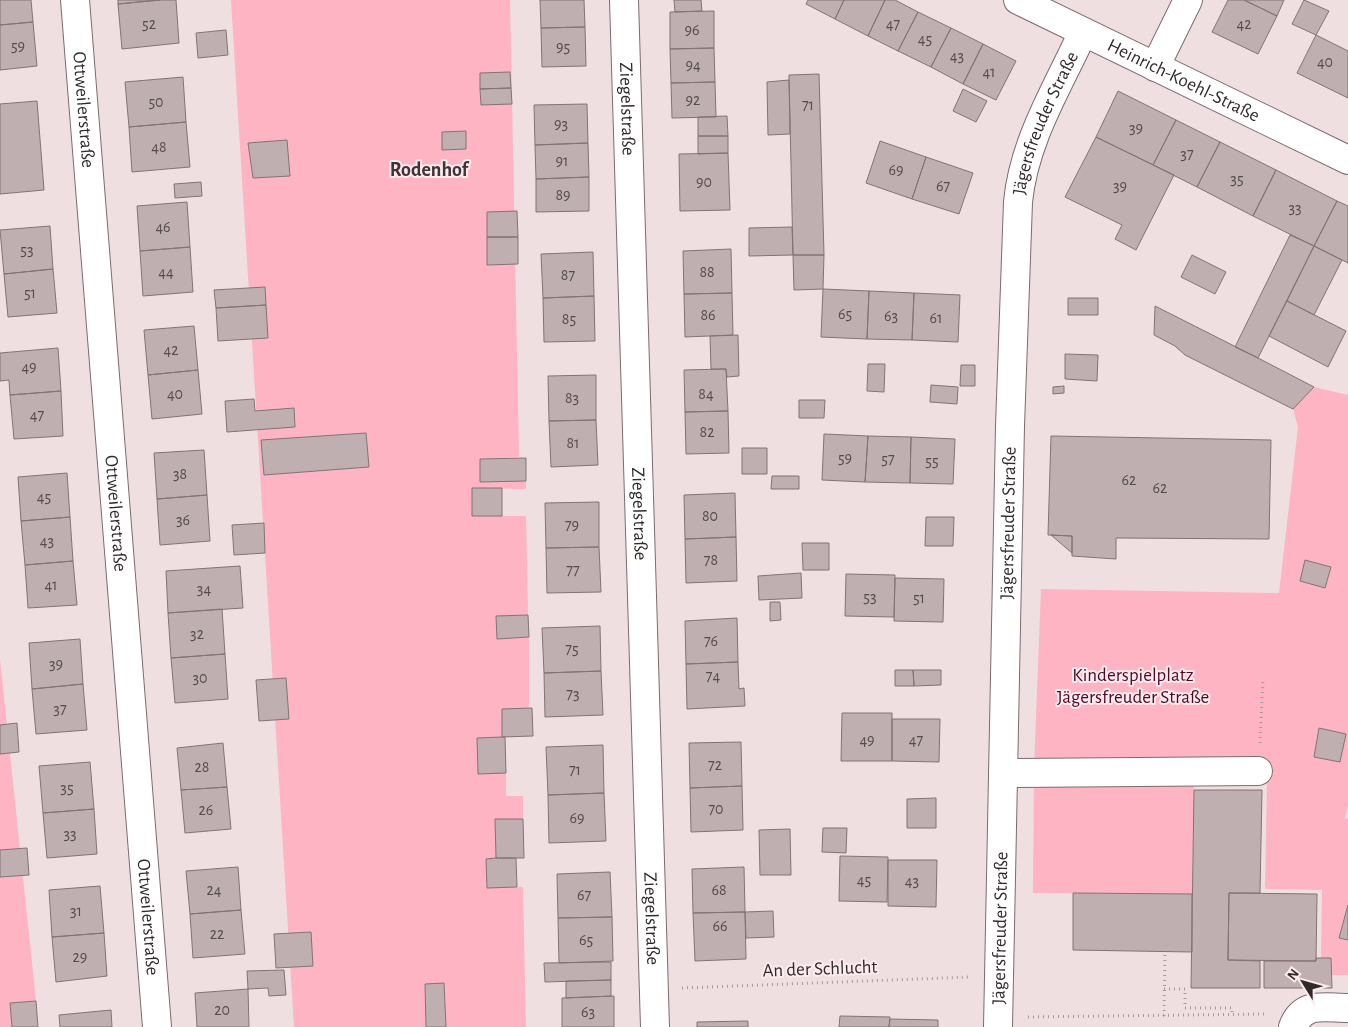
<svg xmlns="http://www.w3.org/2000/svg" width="1348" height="1027" viewBox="0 0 1348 1027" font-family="'Alegreya Sans',sans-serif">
<rect width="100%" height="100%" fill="#f0dfe1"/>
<!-- green -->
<path fill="#feb4c2" d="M231,0H510L519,457L480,459V481H526V489L472,488V516H526L528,615L496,617L497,639L529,637V708L502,709V737L477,738L478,774L506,773V796H523V819H495L496,858L486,859L487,888L523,887L526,1027H294Z
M1314,387L1348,395V805L1345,818L1348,819V975H1332L1331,958H1321L1322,890L1265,889L1267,780L1194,781L1192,894L1033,893L1034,767L1041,589L1279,593L1298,427L1293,409Z
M0,659L36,1001L10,1003L12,1027H0Z"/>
<!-- building -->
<path fill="#bfafb1" stroke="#827375" d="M0,0H31L33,22L0,25Z
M118,0H160L118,4Z
M160,0H176L179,43L122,49L118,4Z
M540,0H584L585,27L541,28Z
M674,0H701L702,11L675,12Z
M808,0H844L835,19L806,4Z
M844,0H885L868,36L835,19Z
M885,0H895L918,12L898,51L868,36Z
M1228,0H1244L1277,16L1258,54L1212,32Z
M1244,0H1284L1277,16Z
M1304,0L1329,11L1316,35L1292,24Z
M714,11V48L670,49V12Z
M918,12L951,28L931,67L898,51Z
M33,22L37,66L0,70V25Z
M585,27L586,66L542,67L541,28Z
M951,28L983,44L963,84L931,67Z
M226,30L228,55L198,58L196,33Z
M1316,35L1348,51V98L1297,73Z
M983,44L1016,61L996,100L963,84Z
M714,48L715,82L671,83L670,49Z
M510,72L511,88L480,89V73Z
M819,74L824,255H793L789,75Z
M183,77L186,122L129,127L125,82Z
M789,80L790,134L768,135L767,82Z
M715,82L716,117L672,118L671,83Z
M511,88L512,104L481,105L480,89Z
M963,89L987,101L976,122L953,111Z
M1118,91L1176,120L1153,165L1096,137Z
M37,101L44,190L0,194V104Z
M587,104L588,143L535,145L534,105Z
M727,116L728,136H698V117Z
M1176,120L1220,142L1197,187L1153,165Z
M186,122L190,167L132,172L129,127Z
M466,131V149L442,150V132Z
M698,136H728V153L698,154Z
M1096,137L1174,175L1136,250L1115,239L1122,225L1065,197Z
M287,140L290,176L253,178L248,143Z
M880,141L926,157L912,199L866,183Z
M1220,142L1276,170L1253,216L1197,187Z
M588,143L589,177L536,179L535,145Z
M728,153L730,210L680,211L679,154Z
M926,157L973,173L959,214L912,199Z
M1276,170L1337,201L1314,246L1253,216Z
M589,177V211L536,212V179Z
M201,182L202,196L175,198L174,184Z
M1337,201L1348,206V263L1314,246Z
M187,202L190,247L140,251L137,206Z
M517,211L518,237H487V212Z
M50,226L53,269L4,274L0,230Z
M792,227L793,255L749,256V228Z
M1290,235L1314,246L1258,358L1235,347Z
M487,237H518V264L487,265Z
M1314,246L1342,260L1314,315L1287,301Z
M190,247L193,292L143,296L140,251Z
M731,249L732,293L684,294L683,251Z
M593,252L594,296L543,298L541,254Z
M793,255H824L823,289L794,290Z
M1192,255L1226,272L1215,294L1181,277Z
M53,269L57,313L8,317L4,274Z
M265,287L266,305L216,308L214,290Z
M823,289L869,291L867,339L821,337Z
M869,291L914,293L912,340L867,339Z
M732,293L733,335L685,337L684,294Z
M914,293L960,295L958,342L912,340Z
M594,296L595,341L544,342L543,298Z
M1068,298H1098V315H1068Z
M1287,301L1346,331L1328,367L1269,336Z
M266,305L268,338L218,341L216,308Z
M1155,306L1258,358L1314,387L1293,409L1185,355L1175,346L1154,335Z
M194,326L198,370L148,375L144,330Z
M738,335L739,376L727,377L726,369H711L710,336Z
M58,348L61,391L10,395L9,380L0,381V353Z
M1065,354L1098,355L1097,381L1065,379Z
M868,364H885L884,392L867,391Z
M961,365H975V386H960Z
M726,369L728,411L685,412L684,370Z
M198,370L202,414L152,419L148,375Z
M596,375V420L549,421L548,376Z
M931,385L958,387L957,404L930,402Z
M1064,386V393L1053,394V387Z
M61,391L63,436L14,439L10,395Z
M254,399L255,411L294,408L295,427L227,432L225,401Z
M799,400H825L824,418H799Z
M728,411L729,453L686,454L685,412Z
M596,420L598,465L551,467L549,421Z
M366,433L369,467L264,475L261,440Z
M824,434L868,436L865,482L822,480Z
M868,436L911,437L910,483L865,482Z
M1051,436L1271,440L1269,539L1116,538V559L1072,556V536L1048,535Z
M911,437L955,439L953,484L910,483Z
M742,448H767V474H742Z
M204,450L207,495L157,499L154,453Z
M526,458V481L480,482V459Z
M67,473L70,517L21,521L18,477Z
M772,476H799V489H771Z
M472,488H502V516H472Z
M735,493L736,537L685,539L684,495Z
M207,495L210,541L160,545L157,499Z
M599,502V547L546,548L545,503Z
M70,517L73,561L25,565L21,521Z
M926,517H954L953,546H925Z
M264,523L265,553L234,555L232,525Z
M1051,535L1072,536V553Z
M736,537L737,581L686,583L685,539Z
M802,543H829V570H803Z
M599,547L601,592L547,593L546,548Z
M1305,560L1331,567L1325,588L1300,581Z
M73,561L77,605L28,608L25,565Z
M240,566L243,608L168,613L166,571Z
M801,573L802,598L759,600L758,576Z
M846,574L895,575L894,617L845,616Z
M895,578L944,579L943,622L894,621Z
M770,602H780L781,620L770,621Z
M222,609L225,654L171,658L168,613Z
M528,615L529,637L497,639L496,616Z
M737,618L738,662L686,664L685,621Z
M600,626L601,671L544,673L542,628Z
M80,639L83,684L32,689L29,643Z
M225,654L228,699L175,703L171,658Z
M738,662L739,689L744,688L745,706L687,709L686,664Z
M895,670H913L914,686H895Z
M913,670H941V685L914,686Z
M601,671L603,715L545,717L544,673Z
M286,678L289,719L259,721L256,680Z
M83,684L87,730L36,734L32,689Z
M532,708L533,736L502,737V709Z
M842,713H892V761H841Z
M892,719H940L939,762L892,761Z
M17,723L19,752L0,754V725Z
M1319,728L1346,734L1340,762L1314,757Z
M502,737H505L506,773L478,774L477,738Z
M741,742L742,786L690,788L689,743Z
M223,743L227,787L181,790L177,748Z
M603,745L604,793L548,795L546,747Z
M90,762L94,809L43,813L39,766Z
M742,786L743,830L691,832L690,788Z
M227,787L231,829L185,833L181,790Z
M1194,790H1262L1260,893H1229L1228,960L1260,961V988H1191Z
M604,793L606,841L549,843L548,795Z
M936,798V828H907V799Z
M94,809L97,854L47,858L43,813Z
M495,819H523L524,858H496Z
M823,828H847L846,853L822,852Z
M790,829L791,875H760L759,830Z
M27,848L29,875L0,877V850Z
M840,856L888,857L887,902L839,901Z
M496,858H516L517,887L487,888L486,859Z
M888,860H937L936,907L888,906Z
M238,867L241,910L190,914L186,871Z
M744,867L745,912L693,913L692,869Z
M610,872L612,917L558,918L557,874Z
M100,886L104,933L52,937L49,890Z
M1073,893L1192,894V952L1073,950Z
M1229,893L1317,894L1316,961L1228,960Z
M1348,905V940L1339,938Z
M241,910L245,954L193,958L190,914Z
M773,911L774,937L746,938L745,912Z
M745,912L746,959L695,961L693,913Z
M612,917L613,961L559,963L558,918Z
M311,932L313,966L276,968L274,934Z
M104,933L107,976L56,982L52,937Z
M1316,958H1331L1332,988H1264V961H1316Z
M611,962V980L545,982L544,963Z
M284,970L286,995L269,996L268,988L248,989L247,971Z
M611,980V996L566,998V981Z
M444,983L446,1027H426L425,984Z
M248,989L249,1027H197L195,993Z
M614,996V1027H562V998Z
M36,1001L38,1027H12L10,1003Z
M111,1010L112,1027H60L59,1015Z
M840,1016L890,1017L889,1027H839Z
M890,1019L938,1020V1027H889Z
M748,1021V1027H697V1022Z"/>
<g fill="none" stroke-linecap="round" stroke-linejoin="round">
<defs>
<g id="minor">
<path id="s1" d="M75,0L157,1027"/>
<path id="s2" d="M624,0L655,1027"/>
<path id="s3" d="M1018,0L1348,160"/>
<path d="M1155,67L1188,0"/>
<path d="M1003,773L1258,771"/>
<path id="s4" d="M998,1027L1010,426L1018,202C1024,140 1058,87 1083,32"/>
<path d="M1293,1027C1303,1001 1325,1008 1348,1008"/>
</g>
</defs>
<!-- minor casing -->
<use href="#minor" stroke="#7b6c6e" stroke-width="30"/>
<!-- path -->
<path stroke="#a6999a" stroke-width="3" stroke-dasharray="1 4" stroke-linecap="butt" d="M1260,743L1263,678
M682,988L971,977
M1164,989H1185V1008H1232V1014
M1164,1016L1165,951
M1028,1017L1266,1014"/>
<!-- minor -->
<use href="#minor" stroke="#fff" stroke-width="28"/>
</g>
<g text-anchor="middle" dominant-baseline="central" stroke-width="4" stroke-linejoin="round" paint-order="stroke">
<!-- number labels -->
<g font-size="16" fill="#544b4c">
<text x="149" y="24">52</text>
<text x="893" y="24">47</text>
<text x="1244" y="24">42</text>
<text x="692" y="30">96</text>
<text x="925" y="39">45</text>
<text x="18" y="46">59</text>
<text x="563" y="47">95</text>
<text x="957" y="56">43</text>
<text x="1325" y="62">40</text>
<text x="693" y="65">94</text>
<text x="989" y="72">41</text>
<text x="693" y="100">92</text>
<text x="156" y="102">50</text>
<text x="808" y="105">71</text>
<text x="561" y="124">93</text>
<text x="1136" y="128">39</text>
<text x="159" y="147">48</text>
<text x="1187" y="154">37</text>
<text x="562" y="161">91</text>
<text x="896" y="170">69</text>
<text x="1237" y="179">35</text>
<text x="704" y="182">90</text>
<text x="943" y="186">67</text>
<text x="1120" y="186">39</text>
<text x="563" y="195">89</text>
<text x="1295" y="208">33</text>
<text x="163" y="227">46</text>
<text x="27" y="250">53</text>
<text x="166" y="272">44</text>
<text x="707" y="272">88</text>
<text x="568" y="275">87</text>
<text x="30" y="293">51</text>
<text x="845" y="314">65</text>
<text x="708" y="315">86</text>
<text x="891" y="316">63</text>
<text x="936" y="318">61</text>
<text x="569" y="319">85</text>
<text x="171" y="350">42</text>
<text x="29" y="367">49</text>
<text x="175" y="394">40</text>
<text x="706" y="394">84</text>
<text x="572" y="398">83</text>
<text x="37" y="415">47</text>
<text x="707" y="432">82</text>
<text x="573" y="443">81</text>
<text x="845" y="458">59</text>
<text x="888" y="459">57</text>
<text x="932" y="461">55</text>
<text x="180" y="474">38</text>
<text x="1129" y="480">62</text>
<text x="1160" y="488">62</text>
<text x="44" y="497">45</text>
<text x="710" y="516">80</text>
<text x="183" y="520">36</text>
<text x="572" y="525">79</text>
<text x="47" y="541">43</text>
<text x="711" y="560">78</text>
<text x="573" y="570">77</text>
<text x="51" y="585">41</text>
<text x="204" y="589">34</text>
<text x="870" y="597">53</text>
<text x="919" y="598">51</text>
<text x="197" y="634">32</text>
<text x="711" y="641">76</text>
<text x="572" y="649">75</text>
<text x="56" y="664">39</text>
<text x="713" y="676">74</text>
<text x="200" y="678">30</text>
<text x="573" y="694">73</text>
<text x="60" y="709">37</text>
<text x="867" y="740">49</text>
<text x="916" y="740">47</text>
<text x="715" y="765">72</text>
<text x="202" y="767">28</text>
<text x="575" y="770">71</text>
<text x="67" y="788">35</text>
<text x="716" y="809">70</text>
<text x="206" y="810">26</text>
<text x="577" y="818">69</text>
<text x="70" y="834">33</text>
<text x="864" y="880">45</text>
<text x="912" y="881">43</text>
<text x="214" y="890">24</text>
<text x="719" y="890">68</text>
<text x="584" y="895">67</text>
<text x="76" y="911">31</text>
<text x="720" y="926">66</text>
<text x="217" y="934">22</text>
<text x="586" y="940">65</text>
<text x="80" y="957">29</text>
<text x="222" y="1010">20</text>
<text x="588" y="1012">63</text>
</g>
<!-- street labels -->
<g font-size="19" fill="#312a2b" stroke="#fdecef">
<text stroke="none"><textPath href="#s3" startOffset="184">Heinrich-Koehl-Straße</textPath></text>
<text stroke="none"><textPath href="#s2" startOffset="109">Ziegelstraße</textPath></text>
<text stroke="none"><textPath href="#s1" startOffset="110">Ottweilerstraße</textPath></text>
<text stroke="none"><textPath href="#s4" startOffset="909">Jägersfreuder Straße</textPath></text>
<text stroke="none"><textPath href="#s2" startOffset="514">Ziegelstraße</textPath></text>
<text stroke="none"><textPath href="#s1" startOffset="515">Ottweilerstraße</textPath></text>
<text stroke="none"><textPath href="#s4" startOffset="504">Jägersfreuder Straße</textPath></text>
<text stroke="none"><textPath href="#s1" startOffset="920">Ottweilerstraße</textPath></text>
<text stroke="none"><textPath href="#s2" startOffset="919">Ziegelstraße</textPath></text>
<text stroke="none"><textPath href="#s4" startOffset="99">Jägersfreuder Straße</textPath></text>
<text transform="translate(820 969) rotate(-2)">An der Schlucht</text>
</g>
<!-- park labels -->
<g font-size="19" fill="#500722" stroke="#fdecef">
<text x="1133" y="675">Kinderspielplatz<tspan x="1133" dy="22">Jägersfreuder Straße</tspan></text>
</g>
<!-- neighbourhood labels -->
<g font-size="20" font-weight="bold" fill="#413436" stroke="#fdecef">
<text x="429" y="170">Rodenhof</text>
</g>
</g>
<!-- north arrow -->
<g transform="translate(1303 982) rotate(307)" stroke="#fdecef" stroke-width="4" paint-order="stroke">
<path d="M0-4L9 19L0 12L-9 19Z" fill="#312a2b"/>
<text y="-8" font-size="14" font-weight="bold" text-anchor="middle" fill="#312a2b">N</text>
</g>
</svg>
